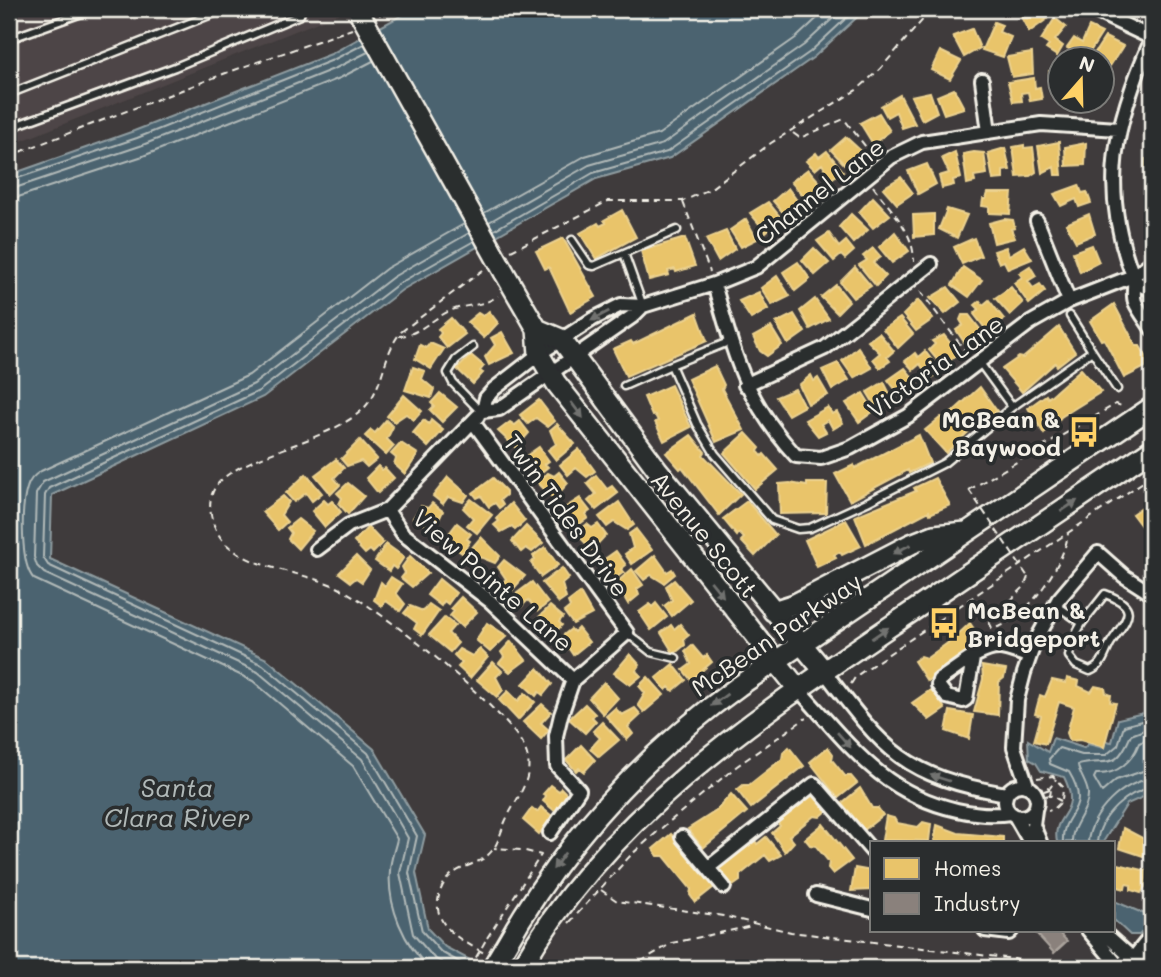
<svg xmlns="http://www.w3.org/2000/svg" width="1161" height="977" viewBox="0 0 1161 977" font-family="Mali,sans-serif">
<rect width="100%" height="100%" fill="#3f3b3c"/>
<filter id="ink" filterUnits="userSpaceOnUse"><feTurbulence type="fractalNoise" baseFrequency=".0143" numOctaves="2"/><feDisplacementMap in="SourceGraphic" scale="14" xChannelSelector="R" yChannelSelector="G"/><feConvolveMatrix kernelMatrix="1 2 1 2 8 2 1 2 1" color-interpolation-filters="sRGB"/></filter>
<g filter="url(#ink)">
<!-- built -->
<path fill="#4e4546" d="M9,9H350L9,146Z"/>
<!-- water -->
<path fill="#4c6470" stroke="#8f9ca0" stroke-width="2" d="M413,9H866L814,57L670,158L596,179L402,290L263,397L52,495L50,559L267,659L374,749L425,835L416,873L428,929L445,947L485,968H9V175L134,131L331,54Z
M1152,711V793L1127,804L1103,842H1057C1051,813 1083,815 1064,777L1041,771L1036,763L1029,759L1028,740L1048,752L1053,738L1084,748L1088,744L1104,748L1106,741L1112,742L1118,719Z
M1114,901L1152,917V939L1142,932L1139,935H1130L1114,920Z"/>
<!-- homes -->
<path fill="#e9c46a" stroke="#ecd290" stroke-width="2" d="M1031,9H1038L1047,19L1029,32L1020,15Z
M1055,18L1066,27L1055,40L1063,46L1057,56L1046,49L1049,45L1041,40Z
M994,22L1002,25L999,32L1011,37L1003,57L982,50Z
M1089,27L1102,33L1088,55L1080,50L1078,54L1067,48L1074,38L1082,43Z
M972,29L980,48L964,57L953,36Z
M1105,37L1123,46L1110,66L1094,54Z
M940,51L961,61L950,79L931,70Z
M1032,53L1033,74L1012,77L1007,57Z
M1049,71H1060V100H1056L1058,83H1049Z
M1034,78L1035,88L1040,87L1042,99L1030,101L1028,92L1021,93L1022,101L1013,102L1008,82Z
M954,89L964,108L944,114L937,96Z
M930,92L937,112L922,120L911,96Z
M900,95L915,124L902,128L896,112L887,117L881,106Z
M879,113L890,131L873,144L860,123Z
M846,137L861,151L844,164L831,150Z
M1152,141V232H1150L1147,215H1144V207H1148L1149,170V167H1145V159H1148V142Z
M1059,142L1062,175H1055L1054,167L1042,173L1038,146Z
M1086,143L1085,165L1066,166L1065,147Z
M1024,145V148L1033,147L1036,172L1030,176L1017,177L1013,147Z
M1005,148L1010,170L1003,171V179L993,180L988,153Z
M827,151L843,171L831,179L822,164L815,170L806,161L816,153L819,157Z
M955,152L961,178L953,180L954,185L942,188L939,176L949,173L942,158Z
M974,152L984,153L987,174L974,176L975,182L967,184L963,154Z
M927,164L936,184L918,194L908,171Z
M808,169L822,185L807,200L791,182Z
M901,177L913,193L897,204L883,188Z
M1079,185L1082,193L1087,192L1091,203L1079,207L1076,199L1061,206L1054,194Z
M788,188L801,206L786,216L773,201Z
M988,193H1012L1010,214L989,213V207L982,206L983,199H986Z
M873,197L890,215L873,228L859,212Z
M768,202L781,218L766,232L750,213Z
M947,209L967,215L957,238L939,229Z
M622,210L636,237L596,259L580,233L598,223L600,226L606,223L604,220Z
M851,214L868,230L853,243L839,227Z
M934,214V235L914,237L913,215Z
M1089,214L1095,234L1076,242L1066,224Z
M746,219L757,239L741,247L730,230Z
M1004,219L1013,220L1015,228L1011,229L1015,238L994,243L989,223Z
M726,231L735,249L718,261L706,239Z
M895,232L909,251L892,263L879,247Z
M829,233L839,247L846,241L854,251L845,259L841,255L834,261L817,241Z
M563,238L596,297L570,312L549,267L545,269L536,251Z
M685,238L695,266L676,272L675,269L668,271L669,275L649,280L641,251Z
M974,238L981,256L962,264L954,247Z
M1092,245L1099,262L1080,272L1073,252Z
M1024,246L1032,259L1008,269L1004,261L999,263L994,251L1006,247L1009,255Z
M814,248L829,263L815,275L802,260Z
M873,248L881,257L873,263L886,276L876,286L859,265L867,260L863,256Z
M798,262L810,279L795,291L783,272Z
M1030,266L1036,276L1028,281L1033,288L1040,284L1045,291L1029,304L1014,283L1022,277L1019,273Z
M855,267L871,286L853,298L840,282Z
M963,267L982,280L969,297L952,285Z
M777,276L790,296L772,305L761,288Z
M836,285L849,301L837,313L821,297Z
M948,287L960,302L945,314L930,298Z
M1011,287L1023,303L1010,315L995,298Z
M759,292L768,309L751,319L739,301Z
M815,299L829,319L810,329L800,311Z
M918,300L933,319L916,331L903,315Z
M989,300L1004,319L987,331L974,314L979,309L975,305L980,301L983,305Z
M1114,304L1136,346H1140L1151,364L1124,378L1104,339L1101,340L1090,321Z
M489,311L498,323L484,338L467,322L478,313L483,316Z
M697,313L707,341L626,376L613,349L631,341L633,344Z
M794,314L805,332L788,344L776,323Z
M962,315H969L983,333L968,348L956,330L963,325L960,320Z
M451,318L465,334L447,348L438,337L441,333L438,329Z
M900,318L913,334L898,348L883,329Z
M771,327L782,345L767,356L760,351L753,337Z
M1059,327L1075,352L1057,366L1055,363L1022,392L1002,369L1019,357L1023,358Z
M502,332L514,353L489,365L485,357L495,345L491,338Z
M879,333L894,351L887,357L890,361L880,368L873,359L880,353L868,341Z
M944,335L959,354L942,366L929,350L935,344L932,341Z
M430,343L444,349L431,369L415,359L420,345L426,348Z
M858,347L872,368L854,378L842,361Z
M925,351L941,372L930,379L920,364L913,370L905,361L915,353L918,357Z
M471,355L484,366L480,371L483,373L473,384L457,369Z
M838,363L849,380L832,390L822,370Z
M715,366L724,385L722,389L744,430L716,442L688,379Z
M413,367L425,371L422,379L434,389L431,398L405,390Z
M905,368L918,384L903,399L888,380Z
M1081,369L1101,392L1061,417L1054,427L1051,424L1044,434L1028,408L1046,395L1048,398Z
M811,375L814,381L818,378L828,395L808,404L799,385Z
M884,382L894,402L878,410L867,392Z
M671,385L691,427L664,441L655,422L658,421L655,415L652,416L644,397Z
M980,387L997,411L980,425L978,423L946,453L925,430L941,417L946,418Z
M795,389L804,406L788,415L776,397Z
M440,393L457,407L442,422L430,410L434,406L431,403Z
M863,393L874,411L859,422L846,403Z
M404,395L422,411L414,420L406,414L394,422L387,416Z
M539,400L555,421L548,427L536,418L528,424L520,415Z
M828,407L832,414L837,412L843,423L833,429L828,420L821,424L826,432L818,436L805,420Z
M386,420L393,427L387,439L394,446L386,455L365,436L371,430L375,433Z
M424,420L429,424L431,420L443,430L428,447L413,433Z
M520,421L529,433L516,448L498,431L510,422L515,425Z
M557,424L575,444L556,460L548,450L556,444L550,430Z
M746,433L760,448L758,451L762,456L764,454L778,470L755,489L724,453Z
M691,435L705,452L703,455L741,494L719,515L682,467L680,469L666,453Z
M919,435L930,463L909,473L908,470L850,501L835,474L854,465L855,468Z
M360,440L377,459L367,467L361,461L347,466L341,459Z
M401,443L418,454L405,474L394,464L396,458L391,454Z
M539,447L549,461L545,464L548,467L537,476L522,459Z
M579,449L595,471L587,477L576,468L568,475L560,465Z
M336,459L344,468L334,478L340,485L331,494L315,475Z
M378,466L382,470L385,468L394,478L378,493L366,478Z
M559,472L568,483L554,499L537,482L548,473L554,476Z
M306,474L322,493L312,501L306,493L294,502L286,493Z
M596,475L607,489L612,486L618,493L596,510L588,501L596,494L587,483Z
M448,477L468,495L463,502L448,497L443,504L433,496Z
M493,478L506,491V495L500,500L503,505L499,508L495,503L489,507L481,496L477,498L473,493Z
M935,478L950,505L930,514L929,511L866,544L855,516L916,491L914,488Z
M348,483L364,496L348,514L339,504L342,498L337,493Z
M790,483L807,486V483H827L826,513L780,514L779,484Z
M283,496L289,502L281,515L287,522L278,530L262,512Z
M580,498L590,511L586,514L588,518L577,526L563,509Z
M471,499L492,515L477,533L467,525L473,518L463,508Z
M324,500L328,504L332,501L341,512L325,527L312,511Z
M1152,500V512L1148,515L1151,519L1141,526L1132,514Z
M747,501L776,535L755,556L741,541L744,538L739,533L737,536L723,519Z
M619,502L634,525L627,530L614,522L607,527L599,517Z
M432,503L443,511L434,530L413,518L421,506L428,508Z
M511,503L525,521L515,530L512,526L501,532L494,525L499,521L496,518Z
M298,519L313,531L298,549L288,539L291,533L287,528Z
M846,520L861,546L842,555L840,552L834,555L836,558L817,567L805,540Z
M457,523L471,534L467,539L470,541L462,553L444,540Z
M587,524L592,528L598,524L606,535L592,550L576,533Z
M526,526L543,543L532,552L526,548L521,552L512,541Z
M368,527L383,543L373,553L370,550L365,554L354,542Z
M636,529L652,550L632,564L625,554L633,548L629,534Z
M481,537L500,556L495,563L480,557L474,564L465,556Z
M386,544L404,557L396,569L392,566L389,571L375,561Z
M545,547L558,565L541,577L531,563L535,559L533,556Z
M616,551L626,565L621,569L624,572L612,581L599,563Z
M655,555L667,572L672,569L675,574L664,583L651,575L644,580L636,571Z
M356,556L370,570L362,582L356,578L351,582L339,573Z
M410,556L428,573L412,587L401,578L405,573L402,567Z
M504,560L525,576L508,595L499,587L506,579L498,567Z
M562,568L569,578L562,584L566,598L559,603L542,583Z
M632,569L643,585L637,589L639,595L628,604L616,583Z
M391,577L402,584L396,593L405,604L400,611L386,601L382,606L374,600L381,582L385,586Z
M439,579L456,593L448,604L444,601L441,606L427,595Z
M674,580L691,600L672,616L664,606L672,600L666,586Z
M532,582L548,603L538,611L528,600L521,607L512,597Z
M580,593L592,614L573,624L564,612L570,607L568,602Z
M461,597L477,612L462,627L450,616L454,611L451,608Z
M656,603L667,617L651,630L639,612L650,604L652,607Z
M429,604L439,611L422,635L414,629L417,623L404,613L410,606L423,611Z
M550,606L563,617L559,622L562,625L552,636L536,620Z
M445,617L455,625L448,633L458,643L450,652L429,635Z
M487,623L507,636L490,652L476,640Z
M970,623L983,642L927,681L914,661L921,656L927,658L953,639Z
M680,624L689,635L684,639L685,645L674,654L661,633L671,625L674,629Z
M578,628L589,642L573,655L561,637L571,629L574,632Z
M511,641L526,660L510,672L499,663L504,657L501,652Z
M692,645L703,658L707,655L712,662L691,680L683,670L691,664L685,651Z
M459,649L472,656L480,649L488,657L470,678L458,667L462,663L454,655Z
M630,654L640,665L636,671L641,676L630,685L614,673Z
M493,662L502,671L496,677L503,690L497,697L477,680Z
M673,664L686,680L673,691L669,687L666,690L656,678Z
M982,666L1006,670L1004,678L999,682L998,715L974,712L983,679Z
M538,668L552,684L543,695L539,692L536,696L523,684Z
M648,677L664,695L644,712L638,705L645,693L639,686Z
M1067,678L1079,681L1078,686L1091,692L1095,686L1105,688L1106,693L1111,695L1110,702L1116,703L1104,747L1080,740L1070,741L1067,733L1074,707L1059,702L1046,744L1034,741L1041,716L1035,714L1040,695L1045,697L1052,680L1066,683Z
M604,682L618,698L603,714L589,698Z
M932,689L945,709L929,720L912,703Z
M508,691L518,701L525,693L535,702L518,720L499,700Z
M542,704L551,712L541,723L549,730L541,739L523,722Z
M585,704L595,714L592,717L596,721L585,733L569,719Z
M615,708L622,715L635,708L641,715L628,727L633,734L627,740L606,716Z
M950,711L973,715L969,739L946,731Z
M602,722L619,740L599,757L590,749L600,738L593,731Z
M581,745L595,760L584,772L579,768L576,771L566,760Z
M789,747L804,766L751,808L737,790L743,785H749L782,759L783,753Z
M828,747L833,754L832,760L845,776H851L857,783L838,798L810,762Z
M551,785L559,791L561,788L570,797L556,812L543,801L546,796L543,794Z
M860,788L872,808H878L883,815L864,830L842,803Z
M811,793L827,811L820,817L814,816L789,836L794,842L785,852L772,833L780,826L776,821Z
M731,794L747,812L703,848L688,829L716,811Z
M541,807L552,816L539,834L523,820L532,808L537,812Z
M886,816L894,818L897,823L918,827L923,822L931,824L929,841L882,840Z
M823,824L852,860L833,874L828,868L829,862L816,846L810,845L805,839Z
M937,825L958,833L1003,837V842H934Z
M1123,828L1152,843L1149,858L1119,848Z
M671,834L714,887L695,902L690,895L691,889L664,856H658L653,849Z
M766,837L781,855L770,861L765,855L740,875V881L733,886L718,867L754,839L757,844Z
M1114,863L1147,871L1145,887L1141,893L1131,890V885L1126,884L1125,889L1114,886Z
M855,868L872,871V890L851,891Z"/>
<!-- industry -->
<path fill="#8a817c" stroke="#aaa39c" stroke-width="2" d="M1042,930H1056L1067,941L1054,953L1037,934Z"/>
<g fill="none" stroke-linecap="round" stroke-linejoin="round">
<!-- shore -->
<path stroke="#b1b9b8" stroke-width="2" d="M9,181L137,138L333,60L364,44
M9,190L140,146L336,68L368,52
M9,200L143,156L340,78L373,61
M484,213L585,156L659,134L797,37L827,9
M489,222L589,165L663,144L804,45L843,9
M494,230L593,173L667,152L810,52L856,9
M1152,738L1139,743C1132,762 1117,775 1096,774L1094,778L1102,792L1116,780L1152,768
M1063,842C1061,811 1093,812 1069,772L1050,764L1049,759L1059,748L1082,755H1106L1118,745L1124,726L1152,718
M1072,842C1071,824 1089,812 1088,793C1087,783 1079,774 1078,765C1108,757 1115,773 1131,735L1152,727
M1088,842C1090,814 1124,780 1152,779
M1097,842C1100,816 1127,791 1152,788
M430,968C404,946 387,905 390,871C390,860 395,849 397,839L353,766L253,681L34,579C20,565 21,507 27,488C29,480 34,475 41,471L249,375L387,268L464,224
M452,968L434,958L413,934L400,873L408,838L362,759L258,672L44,573L37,566L34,557L36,494L43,482L254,384L393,277L469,233
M470,968L441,952L422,931L409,873L417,836L368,753L263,665L48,565L43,557L45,495L49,488L259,391L398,284L474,241"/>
<defs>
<path id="lane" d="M9,39L93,9
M9,94L225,9
M9,128L175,67L300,15L302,9
M572,240L589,265L594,266L624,253
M643,306L624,253L677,230
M473,347L456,360L448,373L453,383L481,412
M1092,351L1117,389
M980,363L1012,407L1092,351L1070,316
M671,365L731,341
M624,386L671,365L697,424L715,454L772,520L798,529L810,528L867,502L944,463L1012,407
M1056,605L1082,623L1072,641L1069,656L1076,665L1090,671C1103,666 1104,655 1110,644C1124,621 1144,608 1105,594L1082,623
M627,633L651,652L676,658"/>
<path id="street" d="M1091,9L1152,38
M1152,39C1114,123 1099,188 1133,276C1136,284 1132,294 1135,302C1139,311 1147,321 1152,329
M982,80L989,132
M1037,221L1069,301
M1135,282L1152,290
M714,284C735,356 744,399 796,456L821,458L850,448L908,416L1030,323L1069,301L1133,276L1152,262
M643,306L633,316L499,409L483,411L486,398L494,389L539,354L593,319L621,305L643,306L714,284L756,267L891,157L922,142L1041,124L1118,129
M745,385L825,348L931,264
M473,422L627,633L573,680L561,715L556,736L557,766L579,790L550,833
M387,510L403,534L490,601L573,680
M317,549L349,525L387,510L478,416
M973,658L966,699L963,701L947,697L938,685L939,680C956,670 981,646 1001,648C1010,649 1020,654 1029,656
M824,671C885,751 903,776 1006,794
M798,689C848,743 881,793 957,810C975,814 991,816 1010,813
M1005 801a16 16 0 1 1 32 0a16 16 0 1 1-32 0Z
M1027,785L1014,747L1017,700L1024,673L1034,644L1058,600L1098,553L1124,576L1152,594
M1035,810L1033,825L1040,842
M1015,816L1030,842
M682,837L724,887
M709,867L814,784L872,851
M816,895L872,909
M985,930L1009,933L1012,930
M1088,930L1120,968
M1101,930L1131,957
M1135,956L1152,935
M1121,968C1125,958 1133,955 1144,958L1152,968"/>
<path id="secondary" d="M504,272L537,329L539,354L556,383L798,689
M537,329L561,339L657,469L824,671
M773,611L795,604L911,544L934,535L966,532
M504,948C563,843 642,756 739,686L1152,407
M521,968C608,815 759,715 901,619C985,562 1069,506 1152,449"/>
</defs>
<!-- lane casing -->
<use href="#lane" stroke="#f4f1e8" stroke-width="11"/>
<!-- street casing -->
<use href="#street" stroke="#f4f1e8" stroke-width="18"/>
<!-- secondary casing -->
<use href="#secondary" stroke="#f4f1e8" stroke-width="24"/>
<!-- path -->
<path stroke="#f4f1e8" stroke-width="2" stroke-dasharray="7 5" stroke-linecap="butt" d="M379,15L392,9
M793,133L800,138L844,119L869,151V160
M9,156L226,73L352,29
M873,186C890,210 914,230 914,262
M683,202L710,272
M511,251L608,201H683L710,189L771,143L858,89L881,68L932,9
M483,270L401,332C381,356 385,389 361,411C325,443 238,455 216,486C204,503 212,530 226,544C255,571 304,571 339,588C378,607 509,711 525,749C537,777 515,799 505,822C500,834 498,846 488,855C478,864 462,866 451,875C446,879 442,886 440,892C429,925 461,940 484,953
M920,291L969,356
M399,336C417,336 433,318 450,311C467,303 480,308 498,296
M969,490L1116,404L1124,407
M1028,577L1024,587L989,622L992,628C1023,626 1066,562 1068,533
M851,684L856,676L1152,476
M1037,778L1053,776L1063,787L1062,801L1054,809L1048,811
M1047,787L1050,788L1056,779
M1044,791L1050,789
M1045,796L1050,795L1061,801
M1050,797L1051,789
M601,890L617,901L723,916L791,932L1014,959L1051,968
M569,923L631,855L664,826L737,766L806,718
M487,938L541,855L522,850L494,848
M630,968L672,943L752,926
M1088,968L1098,959"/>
<!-- lane -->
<use href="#lane" stroke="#2a2d2e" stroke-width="6"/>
<!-- street -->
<use href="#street" stroke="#2a2d2e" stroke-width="12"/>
<!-- secondary -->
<use href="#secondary" stroke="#2a2d2e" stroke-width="19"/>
<defs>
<path id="secondary-bridge" d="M359,12L504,272
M492,968L504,948"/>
</defs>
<!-- secondary-bridge casing -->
<use href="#secondary-bridge" stroke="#f4f1e8" stroke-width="24" stroke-linecap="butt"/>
<!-- path-bridge -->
<path stroke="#f4f1e8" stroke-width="2" stroke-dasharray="7 5" stroke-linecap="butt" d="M969,490L1028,577
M470,968L487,938"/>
<!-- secondary-bridge -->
<use href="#secondary-bridge" stroke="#2a2d2e" stroke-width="19"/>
</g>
<!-- one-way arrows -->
<defs><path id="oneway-solid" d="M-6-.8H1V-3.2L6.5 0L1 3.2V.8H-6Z" transform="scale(1.75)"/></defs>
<g fill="#71726f">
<use href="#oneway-solid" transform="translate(600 316) rotate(152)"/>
<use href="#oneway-solid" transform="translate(577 410) rotate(53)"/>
<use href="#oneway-solid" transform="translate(1069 506) rotate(-34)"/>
<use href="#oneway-solid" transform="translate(902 549) rotate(153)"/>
<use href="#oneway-solid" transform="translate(717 589) rotate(51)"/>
<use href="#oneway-solid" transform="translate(880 633) rotate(-34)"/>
<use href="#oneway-solid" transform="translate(719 700) rotate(144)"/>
<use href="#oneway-solid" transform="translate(844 740) rotate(49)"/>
<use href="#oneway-solid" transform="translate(940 778) rotate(-162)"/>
<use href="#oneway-solid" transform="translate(559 861) rotate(126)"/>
</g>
</g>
<!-- icons -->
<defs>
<symbol id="bus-bare" viewBox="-9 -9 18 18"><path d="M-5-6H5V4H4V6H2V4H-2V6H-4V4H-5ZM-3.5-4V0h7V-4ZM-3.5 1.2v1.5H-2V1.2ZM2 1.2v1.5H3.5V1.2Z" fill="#ffd166" stroke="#2a2d2e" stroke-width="2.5" paint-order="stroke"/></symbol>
</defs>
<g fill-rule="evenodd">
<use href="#bus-bare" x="1062" y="410" width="44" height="44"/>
<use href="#bus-bare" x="922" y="601" width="44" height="44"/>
</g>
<g text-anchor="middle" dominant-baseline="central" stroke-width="7" stroke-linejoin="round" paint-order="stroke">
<!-- street labels -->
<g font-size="24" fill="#f4f1e8" stroke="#2a2d2e">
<text transform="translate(819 191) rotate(-38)">Channel Lane</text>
<text transform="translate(935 366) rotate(-35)">Victoria Lane</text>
<text transform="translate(567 515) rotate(54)">Twin Tides Drive</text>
<text transform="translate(705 534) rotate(51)">Avenue Scott</text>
<text transform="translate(493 580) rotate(41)">View Pointe Lane</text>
<text transform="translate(776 634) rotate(-34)">McBean Parkway</text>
</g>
<!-- poi labels -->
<g font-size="24" font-weight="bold" fill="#f4f1e8" stroke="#2a2d2e" text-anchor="end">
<text x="1061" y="418">McBean &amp;<tspan x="1061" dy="28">Baywood</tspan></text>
<text x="967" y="609" text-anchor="start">McBean &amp;<tspan x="967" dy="28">Bridgeport</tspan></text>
</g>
<!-- water labels -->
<g font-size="26" font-style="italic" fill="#b1b9b8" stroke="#2a2d2e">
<text x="177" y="787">Santa<tspan x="177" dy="30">Clara River</tspan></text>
</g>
</g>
<!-- margin -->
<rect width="1161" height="977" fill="none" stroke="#2a2d2e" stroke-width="35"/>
<rect x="18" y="18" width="1126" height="942" fill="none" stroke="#f4f1e8" stroke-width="2.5" filter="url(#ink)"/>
<!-- legend -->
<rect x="870" y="841" width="245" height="91" fill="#2a2d2e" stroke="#7b7b78" stroke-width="2"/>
<rect x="884" y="858" width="35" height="21" fill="#e9c46a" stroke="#7b7b78" stroke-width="2"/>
<text x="934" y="876" font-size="21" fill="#f4f1e8">Homes</text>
<rect x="884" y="893" width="35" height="21" fill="#8a817c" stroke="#7b7b78" stroke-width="2"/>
<text x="934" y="911" font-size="21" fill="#f4f1e8">Industry</text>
<!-- north arrow -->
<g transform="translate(1081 80) rotate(20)"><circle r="33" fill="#2a2d2e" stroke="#7b7b78" stroke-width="2"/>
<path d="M0-5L12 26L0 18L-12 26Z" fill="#ffd166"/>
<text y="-10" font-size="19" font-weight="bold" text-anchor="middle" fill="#f4f1e8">N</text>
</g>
</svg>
